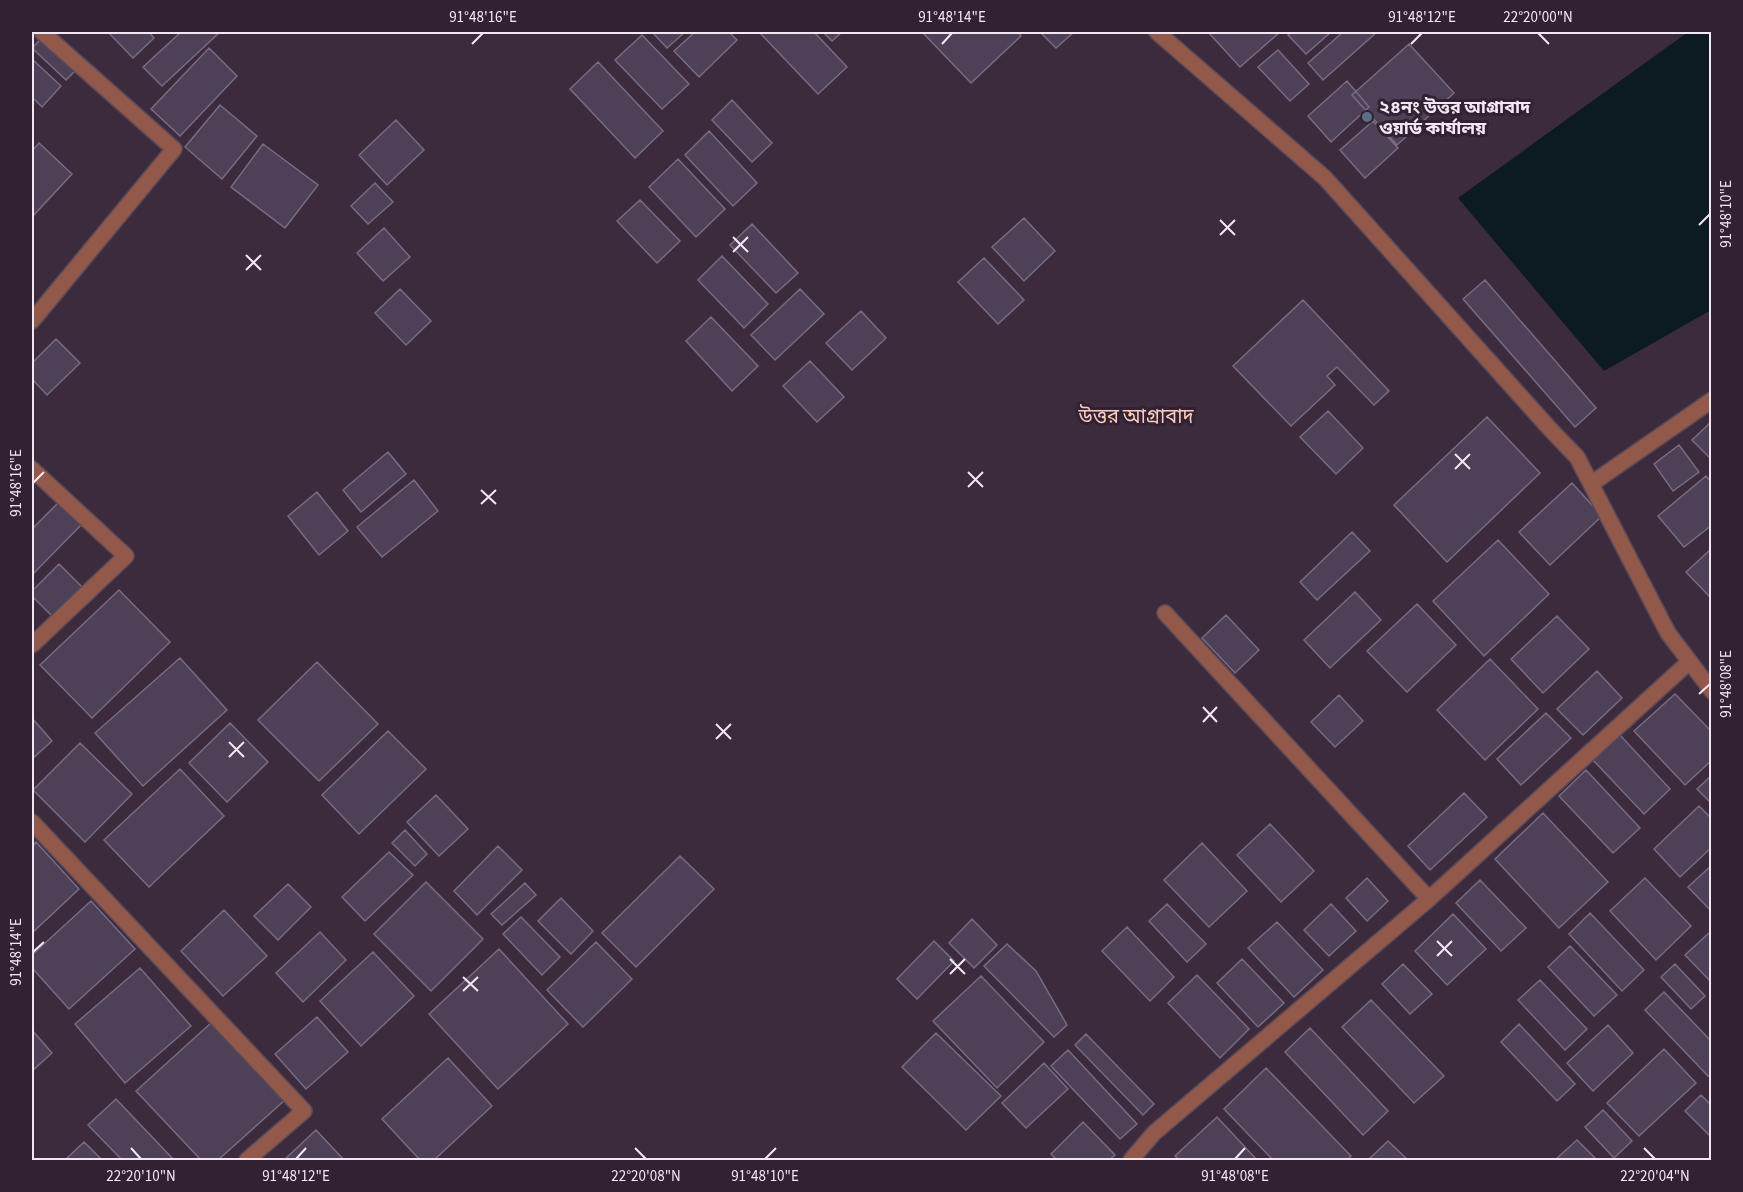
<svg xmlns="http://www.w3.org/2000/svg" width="1743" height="1192" viewBox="0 0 1743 1192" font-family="'Source Sans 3','Noto Sans Bengali',sans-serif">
<rect width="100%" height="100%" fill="#3c2b3d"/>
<!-- water -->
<path fill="#0b1b1f" d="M1688,32H1711V310L1604,371L1458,198Z"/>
<!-- building -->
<path fill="#4d4157" stroke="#786b83" stroke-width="1.5" d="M108,32H149L154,38L133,58Z
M181,32H220L162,86L143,67Z
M652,32H685L667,48Z
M695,32H729L737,40L699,77L674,51Z
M759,32H814L847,67L818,94Z
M823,32H842L832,41Z
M922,32H1018L1021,36L971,83Z
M1040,32H1074L1056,48Z
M1208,32H1280L1240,67Z
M1292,32H1331L1306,54L1288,35Z
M1343,32H1377L1323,80L1308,63Z
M642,35L689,84L662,109L615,60Z
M42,38L76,70L66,80L32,48Z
M1409,44L1454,93L1397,145L1352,95Z
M209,48L237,76L180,136L151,109Z
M1278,50L1309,84L1290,101L1258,67Z
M32,59L61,86L42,107L32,97Z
M598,62L663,131L635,158L570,89Z
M1347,81L1369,107L1331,142L1308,116Z
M732,100L772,143L752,162L712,120Z
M220,105L257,136L222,179L185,147Z
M396,120L424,150L387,185L359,155Z
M1373,121L1398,148L1365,178L1340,150Z
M709,131L757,183L733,206L685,155Z
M39,143L72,174L32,217V151Z
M263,144L318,185L285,228L231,187Z
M678,159L725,209L696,237L649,187Z
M375,183L393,202L368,224L351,206Z
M640,200L680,241L657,263L617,221Z
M1024,218L1055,251L1024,281L992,247Z
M752,224L798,273L776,293L730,245Z
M384,228L410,257L383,281L357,253Z
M722,256L768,304L744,328L698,280Z
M984,258L1024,300L998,324L958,282Z
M1485,280L1596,408L1575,427L1463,299Z
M400,289L431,321L406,345L375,313Z
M800,289L824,314L775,360L751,335Z
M1303,300L1389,391L1374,405L1337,367L1327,376L1335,385L1291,426L1233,366Z
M861,311L886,338L852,370L826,343Z
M711,317L758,366L732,391L686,341Z
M56,339L80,363L47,395L32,379V363Z
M810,361L844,397L817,422L783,386Z
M1328,411L1363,448L1336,474L1300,437Z
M1487,417L1540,473L1447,562L1394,505Z
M1712,421V460L1692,440Z
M1679,445L1699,472L1673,491L1654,464Z
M388,452L406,474L361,512L343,490Z
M1706,476L1712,483V525L1684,547L1658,516Z
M414,480L438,511L382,557L357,527Z
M1572,483L1602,516L1550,565L1519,532Z
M317,492L348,531L319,555L288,516Z
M59,502L82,524L32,575V529Z
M1352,532L1370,551L1317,600L1300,582Z
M1498,540L1549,594L1484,656L1433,601Z
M1709,551L1712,553V594L1709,596L1686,572Z
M59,564L82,587L52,616L32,596V591Z
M119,590L170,642L92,718L40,665Z
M1355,592L1381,620L1330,668L1304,640Z
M1417,604L1456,645L1407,692L1367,651Z
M1226,615L1259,650L1235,673L1202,638Z
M1557,616L1589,649L1543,693L1511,659Z
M180,658L227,710L143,786L95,733Z
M1490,659L1538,709L1485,760L1437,710Z
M317,662L378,724L319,781L258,720Z
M1597,671L1622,698L1583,735L1557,709Z
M1675,694L1712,732V760L1685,785L1634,731Z
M1339,695L1363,721L1335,747L1311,722Z
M1546,713L1571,738L1521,785L1497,759Z
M32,718L52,741L32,759Z
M230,723L268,762L227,802L189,763Z
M388,731L426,769L359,834L322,795Z
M1619,734L1670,789L1644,814L1592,759Z
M80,743L132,794L85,842L33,790Z
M180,769L224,816L149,887L104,840Z
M1586,770L1640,828L1613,853L1559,796Z
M1712,775V804L1697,789Z
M1464,793L1487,817L1430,870L1408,846Z
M436,795L468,829L439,856L407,822Z
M1699,806L1712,819V847L1680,877L1654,849Z
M1543,813L1608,882L1559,928L1495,859Z
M1270,824L1314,871L1281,902L1237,855Z
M405,830L427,854L415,866L392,843Z
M36,842L79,889L32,933V847Z
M1202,843L1247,891L1209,927L1164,880Z
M498,846L522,870L477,915L454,891Z
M389,852L413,875L365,921L342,897Z
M680,856L714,889L636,967L602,933Z
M1712,865V912L1688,887Z
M1367,878L1388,901L1367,921L1346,898Z
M1645,878L1691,926L1656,960L1610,911Z
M1480,880L1526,928L1501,951L1456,903Z
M426,882L483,939L431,991L374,934Z
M525,883L536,895L502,925L491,914Z
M288,884L311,907L278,940L254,916Z
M561,898L593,931L571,954L538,921Z
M91,901L135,949L69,1009L32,968V955Z
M1167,904L1206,944L1187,962L1149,921Z
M1331,904L1356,931L1329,956L1304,930Z
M224,910L267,956L223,996L181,951Z
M1590,913L1644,970L1622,991L1569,934Z
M1453,914L1486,949L1447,985L1415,951Z
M521,917L560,957L542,975L503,934Z
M972,919L997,945L974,968L949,943Z
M1277,922L1323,970L1294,997L1248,948Z
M1127,927L1174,977L1150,1001L1102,951Z
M320,932L346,960L303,1002L276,973Z
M1709,933L1712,935V983L1685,955Z
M934,941L954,961L917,999L897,979Z
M596,942L632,979L583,1027L547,990Z
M1007,944L1036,971L1067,1025L1054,1037L984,966Z
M1570,946L1617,995L1594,1016L1548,967Z
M499,949L568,1024L498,1089L429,1014Z
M373,952L414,996L361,1046L320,1001Z
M1242,959L1284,1003L1258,1027L1217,983Z
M1403,964L1432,994L1410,1014L1382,984Z
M1675,964L1705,996L1691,1009L1661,977Z
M140,968L191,1026L125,1083L75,1024Z
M1197,975L1249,1029L1220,1058L1168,1003Z
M981,976L1044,1042L997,1088L933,1021Z
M1540,980L1587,1029L1565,1050L1518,1000Z
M1664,992L1712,1042V1073L1708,1076L1645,1010Z
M1371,1000L1444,1076L1414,1103L1342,1027Z
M317,1017L348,1052L306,1089L275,1054Z
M212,1022L285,1100L218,1160H201L136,1091Z
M1519,1024L1575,1084L1557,1101L1501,1042Z
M1608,1025L1633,1053L1593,1091L1567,1063Z
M1310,1028L1388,1111L1363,1135L1285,1052Z
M32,1030L52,1053L32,1071Z
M936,1033L1001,1096L966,1130L902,1067Z
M1086,1034L1154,1104L1143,1115L1075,1045Z
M1664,1049L1696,1083L1639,1136L1607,1103Z
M1068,1050L1137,1124L1120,1139L1051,1066Z
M448,1058L492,1106L434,1160H420L382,1119Z
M1044,1063L1068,1089L1026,1128L1002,1103Z
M1266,1068L1351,1156L1347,1160H1273L1224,1109Z
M1701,1095L1712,1106V1138L1685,1111Z
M116,1099L174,1160H122L88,1125Z
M1603,1110L1632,1141L1614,1158L1585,1127Z
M1217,1117L1257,1160H1180L1175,1156Z
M1083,1122L1115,1155L1109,1160H1057L1051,1154Z
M316,1130L344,1160H284Z
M1577,1140L1597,1160H1555Z
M1388,1141L1408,1160H1368Z
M84,1142L102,1160H65Z"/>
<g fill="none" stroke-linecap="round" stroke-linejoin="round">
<defs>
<path id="street" d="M1157,32L1325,178L1550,429L1577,457L1668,633L1712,691
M32,321L174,149L42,32
M32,469L126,556L32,645
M1591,484L1712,400
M32,822L304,1111L247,1160
M1429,899L1689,662
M1131,1160L1154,1133L1429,899L1165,613"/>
</defs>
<!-- street casing -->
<use href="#street" stroke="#59495a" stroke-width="18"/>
<!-- street -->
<use href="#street" stroke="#92594b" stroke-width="15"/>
</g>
<!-- ticks -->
<path fill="none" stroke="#f3e7f3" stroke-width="2" d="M1538,33L1549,44M472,44L483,33M942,44L952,33M1411,44L1422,33M1220,220L1235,235M1699,225L1710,214M1220,235L1235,220M733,237L748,252M733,252L748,237M246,255L261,270M246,270L261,255M1455,454L1470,469M1455,469L1470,454M968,472L983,487M33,483L44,472M968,487L983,472M481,490L496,504M481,504L496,490M1699,694L1710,684M1203,707L1217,722M1203,722L1217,707M716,724L731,739M716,739L731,724M229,742L244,757M229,757L244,742M1437,941L1452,956M33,952L44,942M1437,956L1452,941M950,959L965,974M950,974L965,959M463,977L478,991M463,991L478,977M131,1148L141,1159M635,1148L646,1159M1644,1148L1655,1159M296,1159L306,1148M765,1159L776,1148M1235,1159L1245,1148"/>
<!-- markers -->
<circle fill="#5c6f8a" stroke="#322133" stroke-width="2" cx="1367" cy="117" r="6"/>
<g text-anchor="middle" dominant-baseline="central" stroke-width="6" stroke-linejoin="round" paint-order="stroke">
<!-- poi labels -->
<g font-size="18" font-weight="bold" fill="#f3e7f3" stroke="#322133" text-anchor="start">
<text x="1379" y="107">২৪নং উত্তর আগ্রাবাদ<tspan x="1379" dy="21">ওয়ার্ড কার্যালয়</tspan></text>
</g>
<!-- neighbourhood labels -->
<g font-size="20" fill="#fdccbd" stroke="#322133">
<text x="1136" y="417">উত্তর আগ্রাবাদ</text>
</g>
</g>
<!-- border -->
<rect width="1743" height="1192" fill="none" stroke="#322133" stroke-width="66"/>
<rect x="33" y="33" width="1677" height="1126" fill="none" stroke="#f3e7f3" stroke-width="2"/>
<g font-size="15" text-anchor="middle" fill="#f3e7f3">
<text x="483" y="22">91°48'16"E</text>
<text x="952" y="22">91°48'14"E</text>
<text x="1422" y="22">91°48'12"E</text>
<text x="1538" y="22">22°20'00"N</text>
<text transform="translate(1726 214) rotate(-90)" y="5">91°48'10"E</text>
<text transform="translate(16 483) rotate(-90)" y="5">91°48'16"E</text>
<text transform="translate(1726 684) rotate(-90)" y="5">91°48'08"E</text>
<text transform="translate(16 952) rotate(-90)" y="5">91°48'14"E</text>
<text x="141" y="1181">22°20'10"N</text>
<text x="296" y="1181">91°48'12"E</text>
<text x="646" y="1181">22°20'08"N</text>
<text x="765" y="1181">91°48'10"E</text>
<text x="1235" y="1181">91°48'08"E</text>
<text x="1655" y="1181">22°20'04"N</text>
</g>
</svg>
